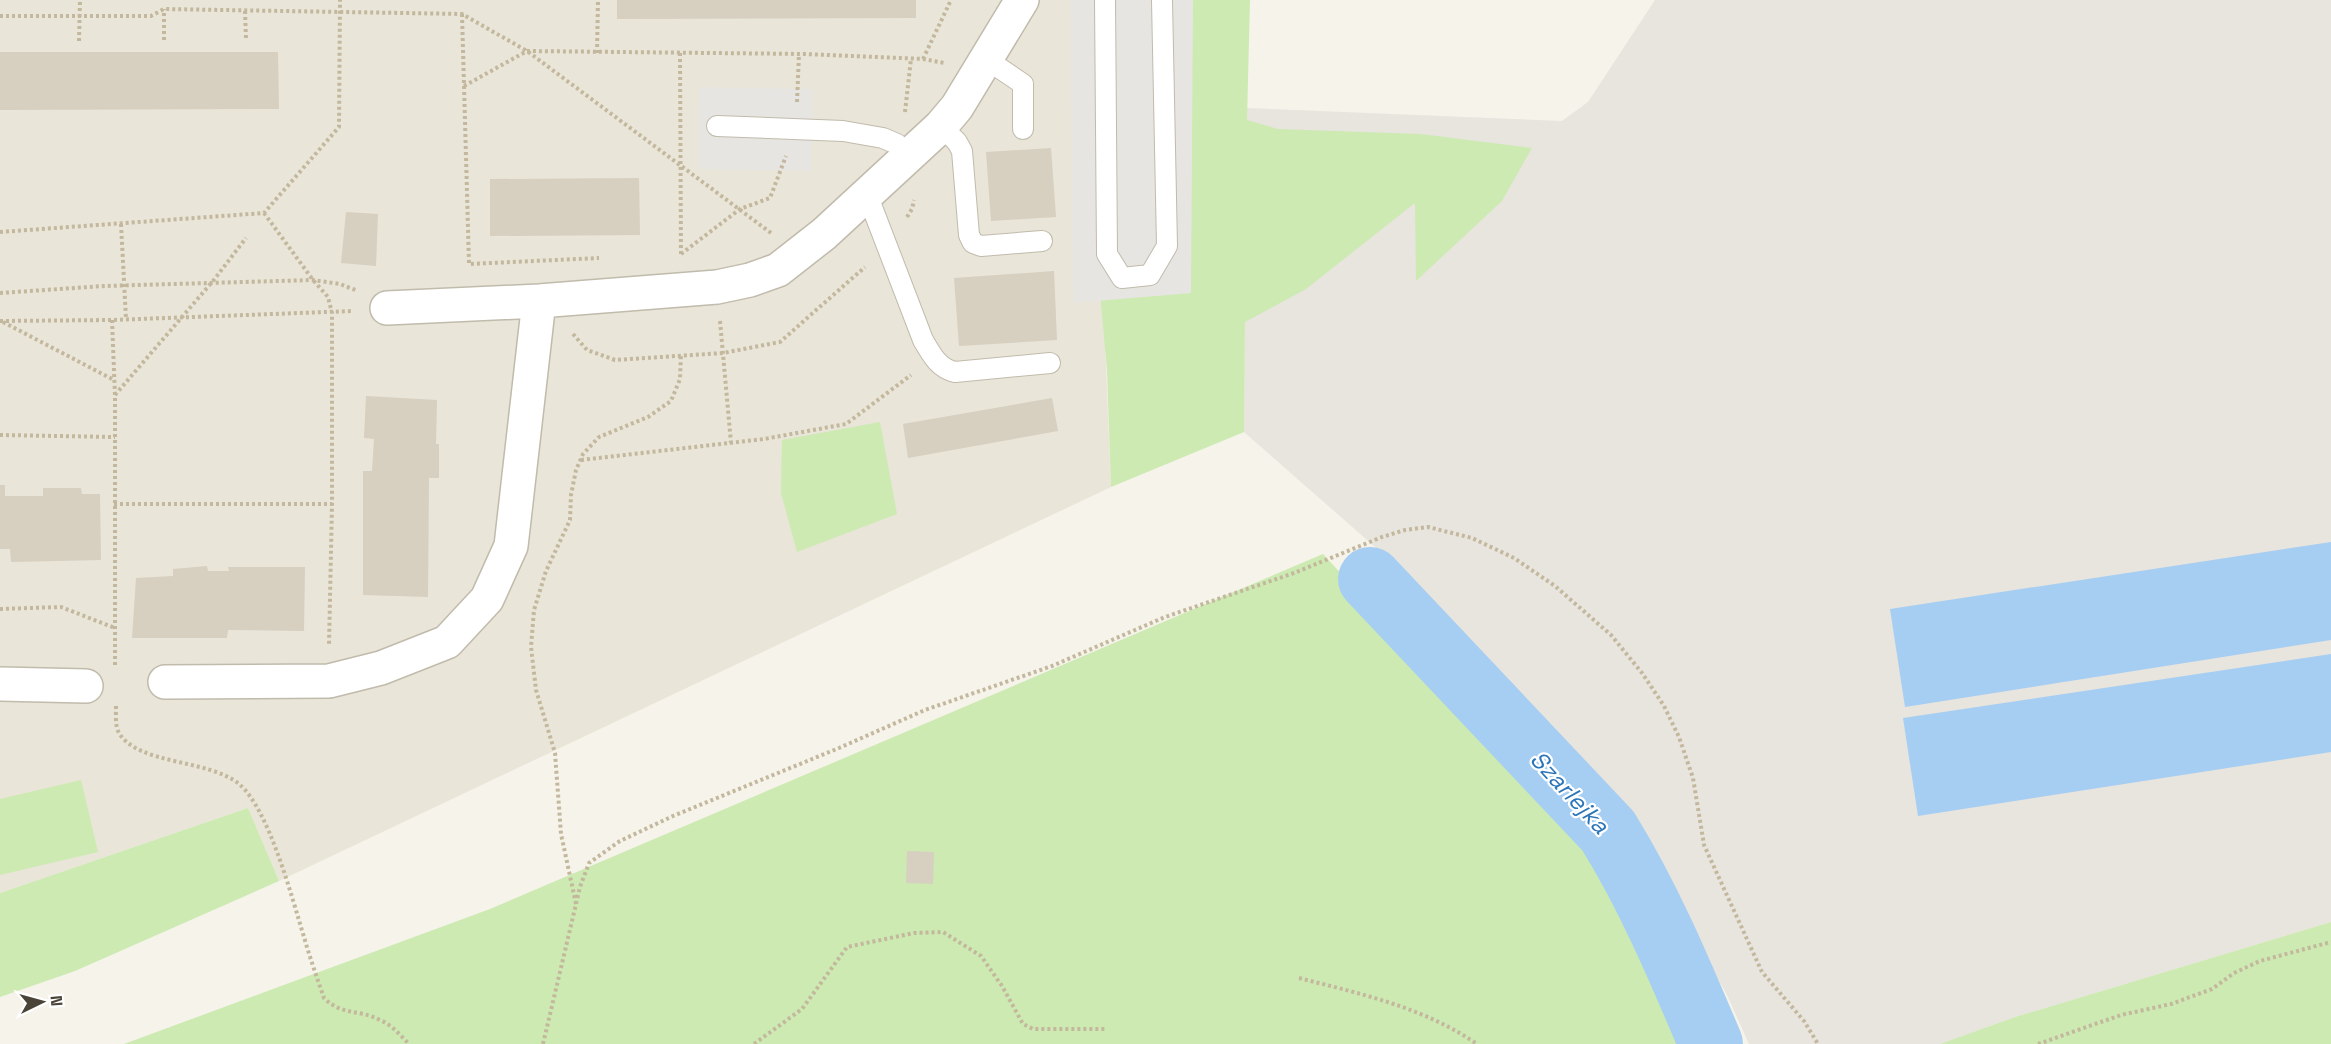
<svg xmlns="http://www.w3.org/2000/svg" width="2331" height="1044" viewBox="0 0 2331 1044" font-family="'Space Grotesk',sans-serif">
<rect width="100%" height="100%" fill="#f5f3ea"/>
<!-- residential -->
<path fill="#e9e5d8" d="M0,0H1091L1111,487L279,881L248,808L0,893Z"/>
<!-- industrial -->
<path fill="#e8e4de" d="M1655,0H2331V922L2015,1017L1940,1044H1749L1727,995L1645,850L1621,802L1415,582L1244,432L1246,108L1562,121L1588,102Z"/>
<!-- green -->
<path fill="#cdeab2" d="M1083,0H1250L1247,120L1278,129L1421,134L1532,148L1502,201L1416,281L1415,203L1306,289L1245,322L1244,432L1111,487L1107,371L1095,235Z
M880,422L897,514L797,552L781,493L782,440Z
M1323,554L1579,833L1697,1044H124L490,909Z
M81,780L98,852L0,875V799Z
M248,808L279,881L75,971L0,997V893Z
M2331,922V1044H1940L2015,1017Z"/>
<!-- parking -->
<path fill="#e7e5e1" d="M1070,0H1193L1191,293L1073,303Z
M700,87L813,89L812,171L699,169Z"/>
<!-- water -->
<path fill="#a6cef2" d="M2331,542V640L1905,707L1890,609Z
M2331,654V752L1918,816L1903,718Z"/>
<g fill="none" stroke-linecap="round" stroke-linejoin="round">
<!-- river -->
<path stroke="#a6cef2" stroke-width="64" d="M1370,579L1608,831C1650,899 1680,971 1711,1044"/>
</g>
<!-- building -->
<path fill="#d7cfbf" d="M617,0H916V18L617,19Z
M0,52H278L279,109L0,110Z
M1051,148L1056,217L991,221L986,152Z
M639,178L640,235L490,236V179Z
M346,212L378,214L376,266L341,263Z
M1054,271L1057,340L959,346L954,278Z
M366,396L437,400L436,444H439V478H429L428,597L363,595V471H372L374,439L364,438Z
M1052,398L1058,431L908,458L903,424Z
M0,485H5V496H43V488H81L82,494H100L101,560L11,562L10,549H0Z
M207,566L208,571H229L228,567H305L304,631L228,630L227,638H132L136,578L173,576V569Z
M907,851L934,852L933,884L906,883Z"/>
<g fill="none" stroke-linecap="round" stroke-linejoin="round">
<defs>
<path id="lane" d="M1105,0L1107,254L1122,278L1150,275L1167,246L1162,0
M986,59L1023,84V129
M717,126L843,131L883,138L897,144L908,156
M941,126L957,142L962,151L969,235L973,243L981,246L1042,241
M867,194L923,340C932,355 938,368 955,372L1050,363"/>
<path id="street" d="M387,308L539,301L717,287L750,280L778,270L824,234L941,126L957,107L1022,0
M165,682L329,681L381,668L447,642L487,599L511,546L539,301
M0,684L86,686"/>
</defs>
<!-- lane casing -->
<use href="#lane" stroke="#c1bbac" stroke-width="22"/>
<!-- street casing -->
<use href="#street" stroke="#c1bbac" stroke-width="36"/>
<!-- path -->
<path stroke="#c3b89d" stroke-width="4" stroke-dasharray="3 3" stroke-linecap="butt" d="M245,11L246,39
M462,14L469,264L599,258
M0,16H151L164,9L462,14L527,51L771,233
M164,40V9
M79,41L80,0
M597,53L598,0
M680,53L681,256
M923,59L951,0
M464,86L527,51L805,54L923,59L944,63
M797,102L799,54
M905,112L911,59
M264,213L313,280L328,297L332,313V504L329,646
M907,217L912,209L914,200
M121,224L126,319
M0,232L264,213L339,127L340,0
M681,254L740,209L770,198L786,156
M0,293L104,286L313,280L340,284L358,291
M112,320L115,396V666
M0,321L112,320L353,311
M720,321L731,443
M3,322L114,380
M573,334L587,350L615,360L723,353L780,342L865,267
M115,395L213,281L246,238
M0,435L115,437
M581,460L764,439L846,424L911,375
M114,504H332
M0,609L61,607L115,628
M116,706C116,715 115,726 119,733C138,765 209,759 239,784C269,809 292,898 304,937C310,958 317,978 324,998C342,1016 359,1009 380,1020C392,1025 400,1035 409,1044
M576,904L561,834L555,753L536,690L531,647L534,610L546,571L570,520L571,495L576,470L583,454L599,437L648,417L671,401L680,379L681,354
M1299,978C1361,994 1423,1007 1477,1044
M543,1044L580,887L589,863L620,841L673,816L839,748L925,710L1052,666L1165,617L1294,573L1382,537L1405,530L1428,527L1472,538L1514,558L1555,586L1611,635L1642,673L1664,706L1679,737L1693,778L1704,845L1762,972L1804,1021L1818,1044
M754,1044L802,1009L847,947L914,933L943,932L981,956L1002,986L1023,1024L1033,1029H1107
M2038,1044L2121,1015L2171,1004L2212,989L2234,973L2260,961L2331,942"/>
<!-- lane -->
<use href="#lane" stroke="#fff" stroke-width="20"/>
<!-- street -->
<use href="#street" stroke="#fff" stroke-width="33"/>
</g>
<g text-anchor="middle" dominant-baseline="central" stroke-width="4.5" stroke-linejoin="round" paint-order="stroke">
<!-- water labels -->
<g font-size="24" font-style="italic" fill="#2d75b9" stroke="#fff">
<text transform="translate(1570 792) rotate(47)">Szarlejka</text>
</g>
</g>
<!-- north arrow -->
<g transform="translate(42 1002) rotate(85)" stroke="#ffffff" stroke-width="4.5" paint-order="stroke">
<path d="M0-4.5L10 22L0 15L-10 22Z" fill="#4a4438"/>
<text y="-9" font-size="16" font-weight="bold" text-anchor="middle" fill="#4a4438">N</text>
</g>
</svg>
